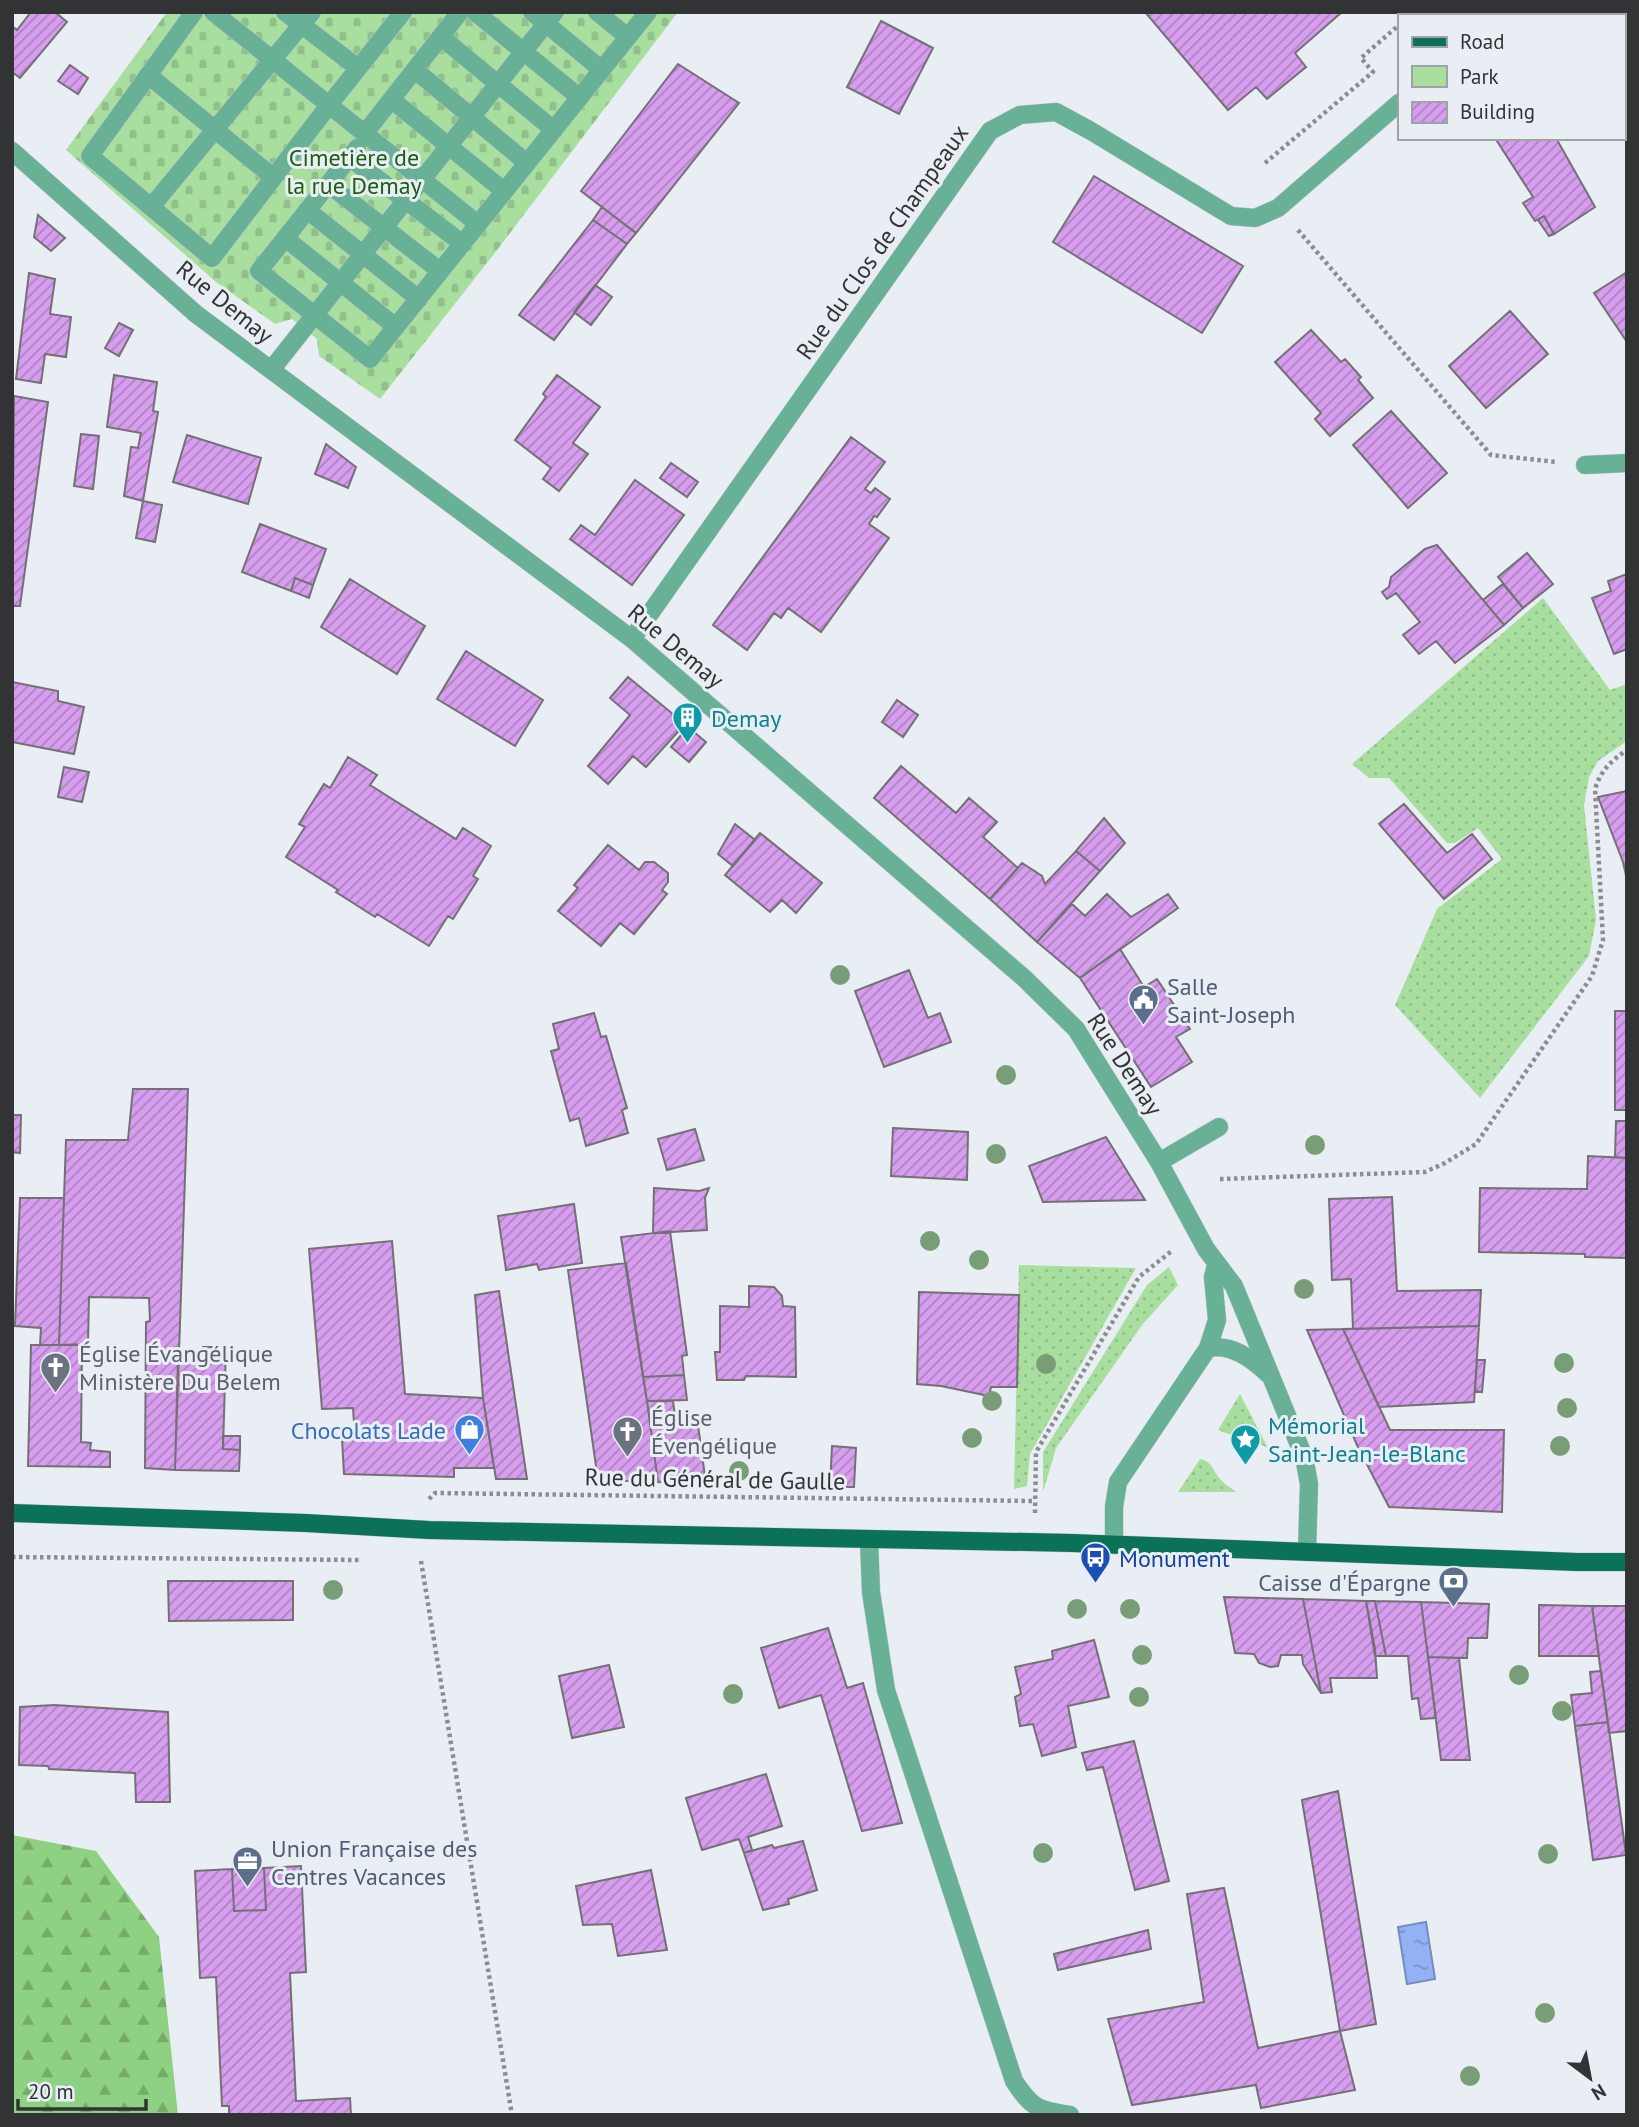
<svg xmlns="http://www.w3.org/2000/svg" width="1639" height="2127" viewBox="0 0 1639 2127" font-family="'PT Sans',sans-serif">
<defs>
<pattern id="green-dots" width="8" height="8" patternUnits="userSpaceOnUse" patternTransform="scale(1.75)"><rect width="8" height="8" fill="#a8df9f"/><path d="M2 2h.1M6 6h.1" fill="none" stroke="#91c08a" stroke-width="1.8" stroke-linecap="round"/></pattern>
<pattern id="forest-firs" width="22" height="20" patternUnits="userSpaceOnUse" patternTransform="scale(1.75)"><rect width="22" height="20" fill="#8ed182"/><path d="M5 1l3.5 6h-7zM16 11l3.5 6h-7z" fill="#75aa6b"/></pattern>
<pattern id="cemetery-stones" width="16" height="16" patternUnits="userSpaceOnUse" patternTransform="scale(1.75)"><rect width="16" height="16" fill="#a8df9f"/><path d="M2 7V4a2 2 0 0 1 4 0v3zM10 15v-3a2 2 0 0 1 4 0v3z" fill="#91c08a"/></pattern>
<pattern id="water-ripples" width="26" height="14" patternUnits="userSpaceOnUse" patternTransform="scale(1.75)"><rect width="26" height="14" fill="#93b2f5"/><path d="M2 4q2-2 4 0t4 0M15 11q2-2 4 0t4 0" fill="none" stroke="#7991c7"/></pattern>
<pattern id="building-hatch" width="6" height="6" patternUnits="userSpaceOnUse" patternTransform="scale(1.75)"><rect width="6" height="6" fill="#d79dee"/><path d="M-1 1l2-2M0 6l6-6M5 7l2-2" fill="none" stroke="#af81c2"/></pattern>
</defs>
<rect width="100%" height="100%" fill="#e9edf4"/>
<!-- green -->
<path fill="url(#green-dots)" d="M1543,598L1610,690L1627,684V741L1598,761L1589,777L1584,805L1596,920L1589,956L1480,1098L1395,1005L1437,909L1502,859L1478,828L1455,843H1447L1389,778H1369L1352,764Z
M1019,1265L1136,1268L1030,1454L1027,1486L1014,1489Z
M1169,1267L1178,1285L1142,1325L1056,1448L1043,1492V1452L1147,1285Z
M1240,1394L1268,1448C1250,1438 1237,1438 1218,1430Z
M1200,1459C1213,1461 1213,1472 1221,1480C1225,1485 1232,1488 1236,1492H1178Z"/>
<!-- forest -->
<path fill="url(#forest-firs)" d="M12,1835L96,1851L159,1937L178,2115H12Z"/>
<!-- cemetery -->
<path fill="url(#cemetery-stones)" d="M167,12H678L494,254L380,399L319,356L317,339L292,319L275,324L216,282L66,150Z"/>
<!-- water -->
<path fill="url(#water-ripples)" stroke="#768cbb" stroke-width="2" d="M1426,1922L1435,1979L1407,1984L1398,1927Z"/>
<!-- building -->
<path fill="url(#building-hatch)" stroke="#747076" stroke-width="2" d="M31,12H55L67,22L20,78L12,72V26L17,30Z
M1145,12H1342L1295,53L1306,67L1267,99L1256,87L1228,110Z
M881,21L933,48L899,114L847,87Z
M678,64L739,103L636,233L581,191Z
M70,65L88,78L78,94L58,81Z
M1495,138H1556L1595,207L1554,234L1544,216L1535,221L1523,203L1533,197Z
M1094,176L1243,266L1202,333L1053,242Z
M602,207L636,233L627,244L593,220Z
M38,215L65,238L51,251L34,237Z
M1544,216L1554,234L1549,236L1538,220Z
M593,220L627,244L554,340L519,315Z
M1627,272V342L1594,293Z
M29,273L55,279L50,314L71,317L66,357L45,354L41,383L16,379Z
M595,285L612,297L591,325L574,312Z
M1510,311L1548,354L1486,408L1449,366Z
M119,323L133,330L119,356L105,348Z
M1311,330L1341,362L1345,359L1361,377L1358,380L1373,398L1330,436L1315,419L1321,413L1275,362Z
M114,375L157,382L153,411L158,412L143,501L124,496L131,447L138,448L141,433L107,427Z
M557,375L600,407L573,443L588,454L559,491L543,479L551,468L515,440L546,397L543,394Z
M14,396L48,402L20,606H12Z
M1391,411L1447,473L1408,508L1353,445Z
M81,434L99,436L93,489L74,486Z
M187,435L261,458L248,504L173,482Z
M851,437L885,462L865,489L871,493L875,488L890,499L877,517L874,516L869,524L889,538L821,632L788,608L781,618L774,613L747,650L713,625Z
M326,444L356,467L348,488L315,474Z
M671,463L698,482L687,497L660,478Z
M635,480L684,515L632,585L570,539L581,525L595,535Z
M143,501L162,505L155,542L136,538Z
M260,524L326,549L313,585L295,578L291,591L242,572Z
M1437,545L1504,625L1455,663L1436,641L1419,654L1403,635L1420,622L1396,593L1387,599L1382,592L1389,587L1391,577L1425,549Z
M1527,553L1553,584L1523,608L1498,577Z
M1627,574V649L1614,654L1592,598L1611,591L1608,581Z
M295,578L313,585L309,598L291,591Z
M350,579L425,626L397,674L321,627Z
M1503,584L1523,608L1504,625L1483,600Z
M466,651L543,700L515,746L437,699Z
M628,677L685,724L646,767L633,756L608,784L588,766L630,715L610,698Z
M12,682L58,691V701L84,707L74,754L12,742Z
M897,700L918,715L903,737L882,722Z
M688,727L706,742L689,762L671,747Z
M348,757L377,775L370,785L456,839L463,828L491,846L473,876L478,879L453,919L448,916L429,946L377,914L375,917L336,892L338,890L286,857L305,827L299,824L324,784L330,788Z
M901,766L956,813L969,798L997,822L983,837L1018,868L990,899L874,798Z
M64,767L89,772L82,802L58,797Z
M1627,791V880L1623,862L1598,797Z
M1404,804L1447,853L1472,834L1492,859L1444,899L1379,824Z
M1104,818L1125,843L1100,871L1076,851Z
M735,824L755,840L733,866L718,854Z
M760,833L822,883L796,913L782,900L770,912L725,875Z
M608,845L639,870L645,862H654L668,873V882L662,890L667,894L634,934L620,923L601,946L558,911L578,888L574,885Z
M1076,851L1100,871L1037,942L990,899L1022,863L1042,876L1045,884Z
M1107,894L1131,917L1168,894L1178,908L1080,978L1037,942L1072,904L1085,916Z
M1120,949L1144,987L1157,979L1190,1029L1176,1037L1192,1062L1151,1087L1080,978Z
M909,970L928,1018L940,1013L951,1042L884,1067L855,991Z
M1615,1011H1627V1110H1615Z
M594,1013L601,1037L606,1036L627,1108L622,1110L628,1133L586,1146L579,1118L570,1121L551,1051L559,1049L553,1024Z
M133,1089H188L175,1470L145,1468L146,1322L150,1321L149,1298L89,1297L88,1344L59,1345L66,1140H128Z
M12,1115H21L20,1153L12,1152Z
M1616,1121H1627V1158L1615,1157Z
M893,1128L968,1132L967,1180L891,1176Z
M695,1129L704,1160L667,1170L658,1139Z
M1106,1137L1145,1200L1043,1202L1029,1166Z
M1588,1156L1627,1158V1258L1585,1257V1254L1479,1252L1480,1188L1587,1189Z
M654,1188L699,1191L709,1188L705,1198L707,1230L653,1233Z
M1392,1197L1397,1291L1481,1290L1479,1326L1353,1329L1351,1279L1332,1280L1329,1199Z
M20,1198H64L59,1345H40L41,1328L15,1326Z
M574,1204L582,1263L539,1270L537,1264L506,1270L498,1216Z
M670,1231L687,1355L682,1356L684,1375L643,1377L621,1237Z
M392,1241L405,1394L483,1398L494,1468H454V1477L344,1474L342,1439L355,1438L353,1408L322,1409L309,1249Z
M626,1263L647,1401L658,1482L598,1480L568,1270Z
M749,1286L774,1287L782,1296L783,1306L795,1307L796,1377L746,1376L744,1380H717L715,1352H720V1306L749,1307Z
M499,1291L527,1479H496L483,1398L475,1295Z
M919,1292L1019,1295L1017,1387H991L989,1396L941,1386L917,1384Z
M1479,1326L1474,1402L1379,1407L1343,1329Z
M1343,1329L1390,1430H1504L1502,1512L1389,1507L1357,1445L1307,1330Z
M31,1345H82L81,1442L91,1443L90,1450L110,1452V1467L28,1466Z
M203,1347H226L223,1449L240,1450L239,1471L175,1470L178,1358L201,1360Z
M1477,1360H1485L1482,1392L1475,1391Z
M684,1375L687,1400L647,1401L643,1377Z
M647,1401H673L676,1424L698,1425L706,1484L658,1482Z
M223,1436H240V1450L223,1449Z
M832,1446L856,1448L854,1487H830Z
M168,1581H293V1620L169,1621Z
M1224,1597L1303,1599L1321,1693L1303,1664L1302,1655H1281L1278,1666L1270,1667L1259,1663L1254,1654L1235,1653Z
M1303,1599L1366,1601L1375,1649L1377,1678H1330L1332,1692L1321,1693Z
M1366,1601H1375L1386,1656H1375Z
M1375,1601L1421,1602L1436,1718L1421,1719L1418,1698L1412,1699L1408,1656H1386Z
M1421,1602L1489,1604L1487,1638H1468L1467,1658L1428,1657Z
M1539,1605L1592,1606L1599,1656H1539Z
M1592,1606H1627V1731L1609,1733Z
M828,1628L847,1688L863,1683L902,1823L862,1831L821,1695L779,1708L761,1648Z
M1094,1640L1109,1697L1068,1706L1076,1747L1042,1756L1033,1724L1020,1726L1015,1697L1021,1694L1015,1667L1053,1659L1052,1651Z
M1428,1657L1459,1658L1470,1760H1441Z
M609,1665L624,1727L572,1738L559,1676Z
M1601,1671L1608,1722L1575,1726L1571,1695L1592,1693L1590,1672Z
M54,1705L168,1712L170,1802H136L135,1773L49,1769L48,1766L19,1765L20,1707Z
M1608,1722L1626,1855L1593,1860L1575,1726Z
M1134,1741L1169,1881L1135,1890L1103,1767L1087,1770L1082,1753Z
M766,1774L782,1826L748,1837L752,1850L744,1853L739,1839L702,1850L686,1798Z
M1338,1791L1376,2024L1340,2031L1302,1800Z
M803,1841L817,1890L788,1899L789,1904L763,1910L744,1853L772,1845L774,1848Z
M301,1866L306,1972L290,1973L296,2101L350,2098L351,2115H229V2106H222L216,1977L200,1978L195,1871L232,1869L234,1911L266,1910L264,1868Z
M264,1868L266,1910L234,1911L232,1869Z
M651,1870L667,1950L618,1956L612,1924L583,1925L576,1886Z
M1224,1888L1258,2048L1340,2031L1355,2090L1261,2108L1256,2085L1132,2105L1108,2019L1204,2002L1187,1894Z
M1148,1930L1151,1949L1058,1970L1054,1954Z"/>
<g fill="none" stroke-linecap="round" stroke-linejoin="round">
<defs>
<path id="minor" d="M194,12L90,156L212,258L329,105L213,12
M285,12L358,68
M403,12L329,105L478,224
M475,12L579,97
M532,12L602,70
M597,12L628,37
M1566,12L1568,16
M1500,16L1504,12
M441,37L554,130
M415,70L527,163
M148,75L273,177
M392,100L504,191
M1623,107L1627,113
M365,133L460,12
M357,148L259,271L370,359L648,12
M12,151L196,314L632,639L1024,978L1076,1029L1159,1162L1206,1249L1234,1286L1304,1457L1309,1484L1307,1552
M349,157L463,244
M328,184L440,271
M151,207L312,12
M307,210L419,299
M285,238L396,327
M271,370L555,12
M1585,465L1627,463
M632,639L990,131L1020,115L1056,112L1091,131L1231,216L1255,218L1278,208L1399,103
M1159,1162L1219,1127
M1208,1348C1232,1344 1251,1358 1268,1374
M869,1539L871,1592L886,1690L1014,2081C1032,2108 1037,2110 1070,2115
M1114,1545V1507L1118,1482L1208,1348L1217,1320L1213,1277L1216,1265"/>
<path id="major" d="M12,1513L306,1523L429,1530L1072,1543L1577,1562H1627"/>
</defs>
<!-- minor casing -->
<use href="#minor" stroke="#c4c8ce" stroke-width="19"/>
<!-- major casing -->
<use href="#major" stroke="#c4c8ce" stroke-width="19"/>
<!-- path -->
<path stroke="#8a8d92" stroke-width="4.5" stroke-dasharray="3.5 3.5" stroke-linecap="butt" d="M1409,16L1413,12
M1265,163L1373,72L1361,58L1399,25
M1298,230L1491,455L1556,462
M1220,1179L1425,1172L1445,1163L1476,1144L1592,976L1603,940L1595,789C1601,770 1611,761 1627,750
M429,1499L435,1493L1034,1501
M1035,1513L1036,1452L1139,1277L1173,1250
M12,1557L361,1560
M421,1561L512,2115"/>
<!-- minor -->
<use href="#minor" stroke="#68b197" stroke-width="18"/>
<!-- major -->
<use href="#major" stroke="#0c7257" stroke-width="18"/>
</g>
<!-- trees -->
<g fill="#799e77">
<circle cx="840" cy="975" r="10"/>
<circle cx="1006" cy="1075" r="10"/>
<circle cx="1315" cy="1145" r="10"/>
<circle cx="996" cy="1154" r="10"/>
<circle cx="930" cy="1241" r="10"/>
<circle cx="979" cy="1260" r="10"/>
<circle cx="1304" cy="1289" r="10"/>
<circle cx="1564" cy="1363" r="10"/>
<circle cx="1046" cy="1364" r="10"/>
<circle cx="992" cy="1401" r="10"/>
<circle cx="1567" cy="1408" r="10"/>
<circle cx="972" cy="1438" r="10"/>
<circle cx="1560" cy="1446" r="10"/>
<circle cx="739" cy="1471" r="10"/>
<circle cx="333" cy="1590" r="10"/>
<circle cx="1077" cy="1609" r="10"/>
<circle cx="1130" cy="1609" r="10"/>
<circle cx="1142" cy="1655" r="10"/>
<circle cx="1519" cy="1675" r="10"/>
<circle cx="733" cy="1694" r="10"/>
<circle cx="1139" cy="1697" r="10"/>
<circle cx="1562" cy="1711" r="10"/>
<circle cx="1043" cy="1853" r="10"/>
<circle cx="1548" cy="1854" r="10"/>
<circle cx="1545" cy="2013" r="10"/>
<circle cx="1470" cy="2076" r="10"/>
</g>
<!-- icons -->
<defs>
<symbol id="building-pin" viewBox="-11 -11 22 30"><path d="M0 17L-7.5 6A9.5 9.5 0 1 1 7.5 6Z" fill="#0f9aa8" stroke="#e9edf4"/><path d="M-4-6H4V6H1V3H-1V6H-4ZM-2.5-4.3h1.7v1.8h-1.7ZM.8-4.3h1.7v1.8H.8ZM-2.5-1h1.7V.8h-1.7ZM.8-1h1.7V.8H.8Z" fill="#fff"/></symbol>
<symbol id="civic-pin" viewBox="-11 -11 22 30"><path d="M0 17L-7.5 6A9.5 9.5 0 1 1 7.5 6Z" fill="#5c6f8a" stroke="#e9edf4"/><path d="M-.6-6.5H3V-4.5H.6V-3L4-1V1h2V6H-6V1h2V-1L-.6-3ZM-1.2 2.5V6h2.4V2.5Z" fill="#fff"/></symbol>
<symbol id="church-pin" viewBox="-11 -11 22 30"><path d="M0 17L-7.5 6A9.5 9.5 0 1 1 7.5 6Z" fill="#6b7280" stroke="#e9edf4"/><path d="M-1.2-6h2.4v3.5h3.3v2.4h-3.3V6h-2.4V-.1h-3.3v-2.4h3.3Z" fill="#fff"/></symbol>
<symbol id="shop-pin" viewBox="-11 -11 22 30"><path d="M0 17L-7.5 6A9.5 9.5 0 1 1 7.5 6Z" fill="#3f7fe0" stroke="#e9edf4"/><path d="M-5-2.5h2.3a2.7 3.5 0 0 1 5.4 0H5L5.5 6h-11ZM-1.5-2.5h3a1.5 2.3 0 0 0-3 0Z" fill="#fff"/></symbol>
<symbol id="sight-pin" viewBox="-11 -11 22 30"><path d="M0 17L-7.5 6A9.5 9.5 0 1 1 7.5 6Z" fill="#0f9aa8" stroke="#e9edf4"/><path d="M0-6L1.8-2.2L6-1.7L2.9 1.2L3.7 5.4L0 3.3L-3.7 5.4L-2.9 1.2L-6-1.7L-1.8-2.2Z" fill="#fff"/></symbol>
<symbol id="bus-pin" viewBox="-11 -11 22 30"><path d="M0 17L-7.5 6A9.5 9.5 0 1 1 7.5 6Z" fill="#1a4fb4" stroke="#e9edf4"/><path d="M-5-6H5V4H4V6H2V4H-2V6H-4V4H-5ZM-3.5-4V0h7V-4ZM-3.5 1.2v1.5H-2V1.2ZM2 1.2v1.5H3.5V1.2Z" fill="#fff"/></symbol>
<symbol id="bank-pin" viewBox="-11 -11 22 30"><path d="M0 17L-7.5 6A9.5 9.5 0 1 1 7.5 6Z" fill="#5c6f8a" stroke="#e9edf4"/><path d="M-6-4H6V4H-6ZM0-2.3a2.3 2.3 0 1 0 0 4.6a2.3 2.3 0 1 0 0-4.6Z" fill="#fff"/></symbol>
<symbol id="office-pin" viewBox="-11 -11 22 30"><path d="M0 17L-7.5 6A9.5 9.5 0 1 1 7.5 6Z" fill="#5c6f8a" stroke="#e9edf4"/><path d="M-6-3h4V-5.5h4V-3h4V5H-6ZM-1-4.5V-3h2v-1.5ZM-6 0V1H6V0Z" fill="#fff"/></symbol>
</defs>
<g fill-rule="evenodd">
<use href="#building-pin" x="670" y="700" width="35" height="47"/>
<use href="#civic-pin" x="1126" y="982" width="35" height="47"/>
<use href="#church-pin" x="38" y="1350" width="35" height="47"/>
<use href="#shop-pin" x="452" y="1412" width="35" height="47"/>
<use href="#church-pin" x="610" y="1414" width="35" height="47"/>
<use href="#sight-pin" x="1228" y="1422" width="35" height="47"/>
<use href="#bus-pin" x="1078" y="1540" width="35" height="47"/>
<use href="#bank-pin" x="1436" y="1564" width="35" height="47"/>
<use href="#office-pin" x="230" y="1844" width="35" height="47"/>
</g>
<g text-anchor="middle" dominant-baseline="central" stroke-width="6" stroke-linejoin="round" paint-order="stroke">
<!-- park labels -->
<g font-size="24" fill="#1d5e11" stroke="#e9edf4">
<text x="354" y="157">Cimetière de<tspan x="354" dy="28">la rue Demay</tspan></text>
</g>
<!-- street labels -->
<g font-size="24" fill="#313335" stroke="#e9edf4">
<text transform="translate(882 242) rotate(-55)">Rue du Clos de Champeaux</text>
<text transform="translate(225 302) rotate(39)">Rue Demay</text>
<text transform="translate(676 646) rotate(40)">Rue Demay</text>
<text transform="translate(1125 1064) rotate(57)">Rue Demay</text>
<text transform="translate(715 1479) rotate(1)">Rue du Général de Gaulle</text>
</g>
<!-- culture labels -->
<g font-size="24" fill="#0d838f" stroke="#e9edf4" text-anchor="start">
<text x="711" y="718">Demay</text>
<text x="1268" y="1425">Mémorial<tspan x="1268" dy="28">Saint-Jean-le-Blanc</tspan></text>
</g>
<!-- service labels -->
<g font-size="24" fill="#4e5e75" stroke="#e9edf4" text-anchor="start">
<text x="1167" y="986">Salle<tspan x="1167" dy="28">Saint-Joseph</tspan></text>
<text x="1431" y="1582" text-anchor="end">Caisse d'Épargne</text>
<text x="271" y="1848">Union Française des<tspan x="271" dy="28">Centres Vacances</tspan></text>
</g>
<!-- worship labels -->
<g font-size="24" fill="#5b616d" stroke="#e9edf4" text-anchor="start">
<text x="79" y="1353">Église Évangélique<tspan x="79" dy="28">Ministère Du Belem</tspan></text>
<text x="651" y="1417">Église<tspan x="651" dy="28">Évengélique</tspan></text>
</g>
<!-- shop labels -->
<g font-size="24" fill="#366cbe" stroke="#e9edf4" text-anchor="end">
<text x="446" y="1430">Chocolats Lade</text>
</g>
<!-- transit labels -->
<g font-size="24" fill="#164399" stroke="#e9edf4" text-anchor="start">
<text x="1119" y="1558">Monument</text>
</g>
</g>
<!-- border -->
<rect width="1639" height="2127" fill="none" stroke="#313335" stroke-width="28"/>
<!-- legend -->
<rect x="1398" y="14" width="228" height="126" fill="#e9edf4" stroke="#9fa3a8" stroke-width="2"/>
<rect x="1412" y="37" width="35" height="10" fill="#0c7257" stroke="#9fa3a8" stroke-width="2"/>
<text x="1460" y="49" font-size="21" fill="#313335">Road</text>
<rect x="1412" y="66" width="35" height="21" fill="#a8df9f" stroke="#9fa3a8" stroke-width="2"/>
<text x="1460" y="84" font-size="21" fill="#313335">Park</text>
<rect x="1412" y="102" width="35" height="21" fill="url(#building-hatch)" stroke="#9fa3a8" stroke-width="2"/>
<text x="1460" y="119" font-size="21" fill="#313335">Building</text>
<!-- north arrow -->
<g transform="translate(1590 2078) rotate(148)" stroke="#e9edf4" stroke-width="5" paint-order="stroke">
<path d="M0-5L12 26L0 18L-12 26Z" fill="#313335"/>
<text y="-10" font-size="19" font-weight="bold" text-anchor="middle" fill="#313335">N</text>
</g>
<!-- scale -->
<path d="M18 2099v10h128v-10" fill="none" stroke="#313335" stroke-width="3.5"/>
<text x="28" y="2099" font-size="21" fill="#313335" stroke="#e9edf4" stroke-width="5" paint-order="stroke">20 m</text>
</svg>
